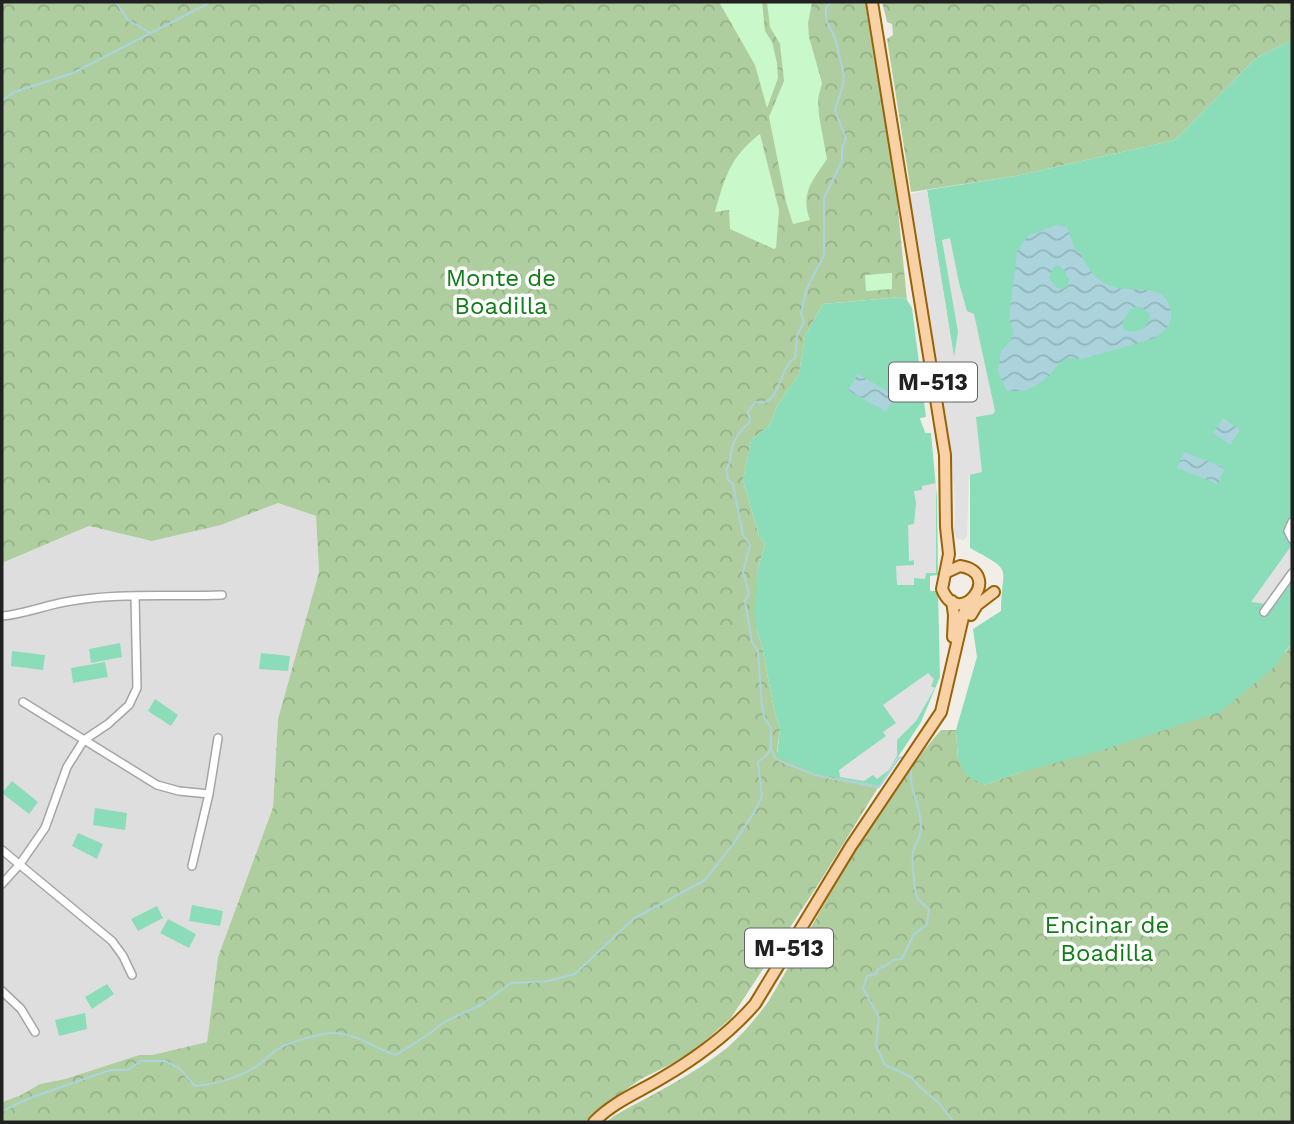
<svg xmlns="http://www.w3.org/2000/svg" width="1294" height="1124" viewBox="0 0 1294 1124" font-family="'Work Sans',sans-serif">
<defs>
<pattern id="forest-crowns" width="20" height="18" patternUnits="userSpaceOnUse" patternTransform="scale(1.75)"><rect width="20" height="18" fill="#afce9f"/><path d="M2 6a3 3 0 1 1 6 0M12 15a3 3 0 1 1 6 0" fill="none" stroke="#96b189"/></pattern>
<pattern id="water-waves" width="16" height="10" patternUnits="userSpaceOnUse" patternTransform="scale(1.75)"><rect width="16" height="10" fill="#abd3dc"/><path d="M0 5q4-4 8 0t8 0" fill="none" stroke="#93b5bc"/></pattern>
</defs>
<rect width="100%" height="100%" fill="#f1eee8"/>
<!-- residential -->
<path fill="#dfdede" d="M278,503L316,516L319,572L278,719L273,806L218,957L207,1042L152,1055H139L65,1079L40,1084L21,1095L2,1102V563L89,526L152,541L221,525Z"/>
<!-- forest -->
<path fill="url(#forest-crowns)" d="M2,2H865L895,179L907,300L902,297L823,304L805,336L799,374L778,404L769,426L751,440L743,480L759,536L765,544L758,568L756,629L762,646L774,709L780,729L777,752L839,778L879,786L821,880L731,1018L689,1055L641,1079L610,1101L585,1122H2V1102L21,1095L40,1084L65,1079L139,1055H152L207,1042L218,957L273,807L278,719L319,572L316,516L278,503L221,525L152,541L89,526L2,563Z
M882,2H1292V40L1256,58L1175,140L1016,176L911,192L887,39L893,35L892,24L887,22Z
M1292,643V1122H606L614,1116C652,1094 694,1075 728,1047C743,1034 756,1018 768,1002C823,910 871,811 941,730H956L958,760L984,785L1021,772L1286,652Z"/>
<!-- park -->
<path fill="#c9f8cb" d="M719,2H762L765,31L772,42L777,63L778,78L767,108L755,65Z
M767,2H812L808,23L809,37L822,83L818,99L819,116L827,159C812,181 800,194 810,220L793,224L786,202L769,117L784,81L780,44L770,27Z
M760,134L779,210L776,248L774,249L730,229L729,210L715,212C725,177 730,157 760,134Z
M892,273V289L866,291L865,275Z"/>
<!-- pitch -->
<path fill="#8bdcb9" d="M1292,40V643L1273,668L1220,712L1093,753L1021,772L984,785L966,775L958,760L956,730L977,657L973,629L1001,611C1001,565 1016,573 970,548V458L927,190L1016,176L1175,140L1256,58Z
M902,297L907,300L912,308L926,417L920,418C921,424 924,427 925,433H931L937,498L938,575L930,576V591H938L940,677L921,722L879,786L814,773L777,756L780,729L774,709L762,646L756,629L754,610L758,568L765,544L759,536L743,480L751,440L769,426L778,404L799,374L805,336L823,304Z
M120,643L122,657L91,663L89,649Z
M12,651L45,655L43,670L11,666Z
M261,653L290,656L288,671L259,669Z
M105,662L108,677L73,683L71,668Z
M155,699L178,715L171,726L148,711Z
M12,781L38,802L29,814L2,793Z
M95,808L127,813L125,830L93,825Z
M78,833L103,844L97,859L72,846Z
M192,905L223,911L220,926L189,921Z
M157,906L163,918L138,931L131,919Z
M168,919L196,934L189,948L160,933Z
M107,984L114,994L92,1009L85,997Z
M85,1013L87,1029L59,1036L55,1020Z"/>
<!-- parking -->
<path fill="#e1e1e1" d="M927,190L954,357L958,332L942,240L950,238L959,283L967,311L974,314L995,411L993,414L976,417L982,472L969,475L967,536L964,540L957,539L954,533L955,504L952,466L907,195Z
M936,483V573H926L925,579L914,578V585H897L896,566L914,565V560L909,561L908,525L914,524L916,503L914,491L922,490V486Z
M1292,545V581L1275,605L1251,602Z
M928,673L934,679L931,686L935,688L916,721L897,740V756L889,770L877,779L873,775L864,781L840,777L839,770L886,736L883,732L896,723L883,705Z"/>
<!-- water -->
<path fill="url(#water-waves)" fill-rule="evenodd" d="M1056,225L1067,227L1076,252L1079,251C1086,265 1092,276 1106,284C1128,296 1166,279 1171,311C1173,323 1164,332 1155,338L1083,359L1067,358L1059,363L1049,376L1033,387L1023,391H1007L998,371L1001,351L1011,340L1014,333L1009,318L1017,252L1028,236ZM1058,265L1066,272V277H1069L1068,286L1063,289L1057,288L1049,278L1053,267ZM1135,307H1141L1150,314C1150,329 1138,333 1125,331L1122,323L1130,309Z
M858,374L895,396L886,412L848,390Z
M1223,418L1240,430L1230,445L1213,433Z
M1184,452L1225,468L1218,484L1177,468Z"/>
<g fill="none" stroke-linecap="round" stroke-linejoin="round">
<!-- stream -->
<path stroke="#abd3dc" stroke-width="2" d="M116,2L128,20L150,33
M2,101L14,92L73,73L211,2
M771,749L775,758L780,761L815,775L876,787H879L899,758L904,757
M911,767C909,793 920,801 921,826C922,836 915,843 913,852C912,860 914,891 917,897C919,901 925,906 929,909L927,925L914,934L902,959L893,960L889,964L878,969L876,974L867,976L863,988L879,1017L876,1045L885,1065L911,1077L921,1088L938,1102L954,1122
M2,1111L30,1098L110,1070H128L141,1061H165L179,1068L195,1086C217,1084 238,1078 257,1066C264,1061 270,1054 278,1049C287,1043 324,1032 335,1033C358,1034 375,1049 396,1055L429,1034L444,1022L481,1005L511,983L548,981L575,974L633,919L705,880L734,843L755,811L762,796L758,762L767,755L771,748V728L765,719L762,707L758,651L752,642L745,601L749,594L743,572L750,545L743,535L733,484L728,480L726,470C731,464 730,460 731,453C733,439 740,430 750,422L748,411L756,402C781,408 777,369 795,358L797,335L804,322L801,314L806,290L824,255V198L842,161V149L846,139L835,110L843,85L844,75L835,38L826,20V8L831,2"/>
<defs>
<path id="minor" d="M1292,522L1288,531L1292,539
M1264,612L1292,573
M2,616C24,614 43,606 65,602C116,592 170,597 222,595
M23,702L157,785L179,791L209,794
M2,850L112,941L123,956L132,975
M192,866L209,794L218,738
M2,884L20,864L45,828L67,767L84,740L108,724L129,705L137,688L135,596
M2,991L21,1009L35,1032"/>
<path id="primary" d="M872,2L945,455L946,527L949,554L942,589C959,631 1005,573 960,566L947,572
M952,601L954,615L953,637
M971,615L977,605L994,592
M594,1122C613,1102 639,1092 662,1078C698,1057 728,1035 755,1004L851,846L941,712L964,613L973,599"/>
</defs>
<!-- minor casing -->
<use href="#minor" stroke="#a5a5a5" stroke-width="10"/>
<!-- primary casing -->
<use href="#primary" stroke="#986207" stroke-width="14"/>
<!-- minor -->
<use href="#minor" stroke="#fff" stroke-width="7"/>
<!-- primary -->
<use href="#primary" stroke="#f8d2a6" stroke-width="10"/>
</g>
<g text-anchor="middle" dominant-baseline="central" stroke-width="7" stroke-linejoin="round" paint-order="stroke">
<!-- shield labels -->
<g fill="#fff" stroke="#646464" stroke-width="2">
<rect x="889" y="362.5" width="88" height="39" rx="5"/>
<rect x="745" y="928.5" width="88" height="39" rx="5"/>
</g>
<g font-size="23" font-weight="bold" fill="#212121">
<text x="933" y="382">M-513</text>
<text x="789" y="948">M-513</text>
</g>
<!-- park labels -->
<g font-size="24" fill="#117d16" stroke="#fff">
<text x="501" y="278">Monte de<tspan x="501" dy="28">Boadilla</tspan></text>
<text x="1107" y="925">Encinar de<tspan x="1107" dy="28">Boadilla</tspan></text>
</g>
</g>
<!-- border -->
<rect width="1294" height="1124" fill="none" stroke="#212121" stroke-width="7"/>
</svg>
